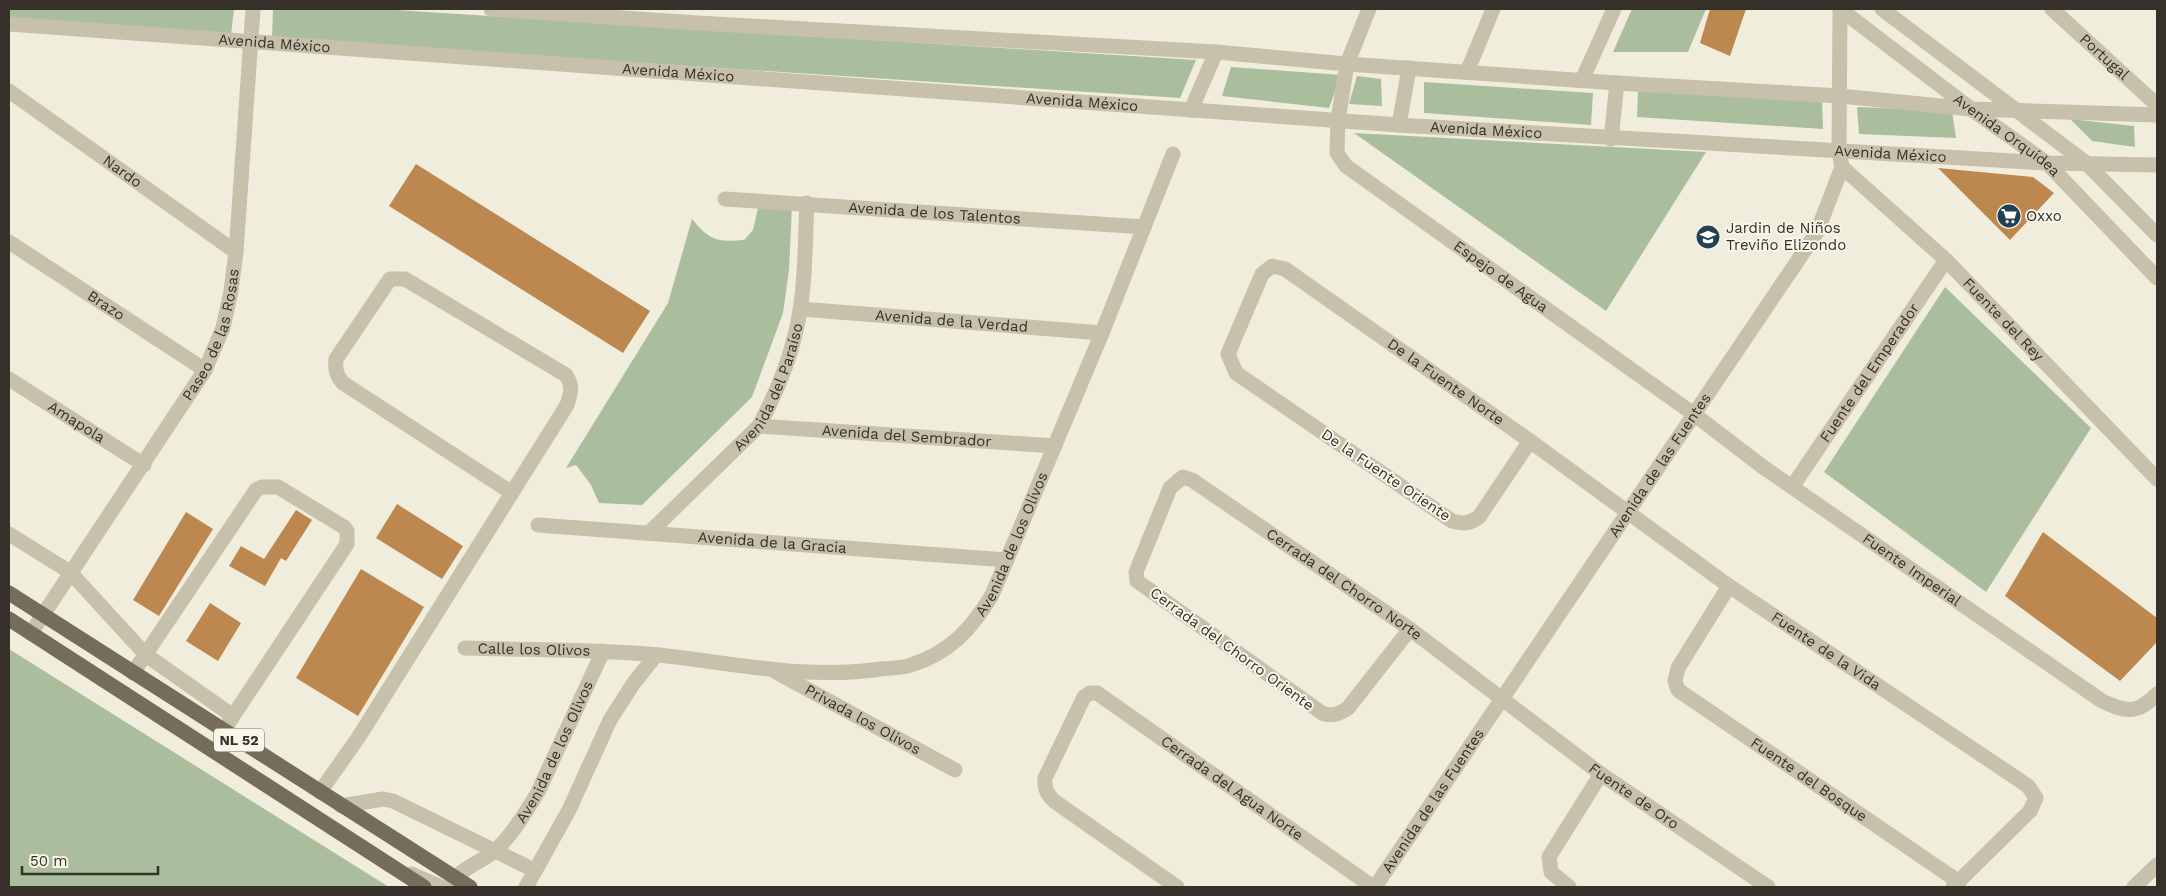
<svg xmlns="http://www.w3.org/2000/svg" width="2166" height="896" viewBox="0 0 2166 896" font-family="'Work Sans',sans-serif">
<rect width="100%" height="100%" fill="#f0eddd"/>
<!-- green -->
<path fill="#aabe9e" d="M9,9H234L231,35L9,19Z
M273,9H380L1196,60L1180,98L272,39Z
M1632,9H1706L1688,52H1613Z
M1231,67L1341,75L1329,108L1222,96Z
M1357,76L1381,79L1382,106L1349,104Z
M1424,82L1593,93L1591,125L1424,113Z
M1638,91L1822,100L1823,129L1637,117Z
M1857,107L1952,111L1956,138L1859,134Z
M2070,119L2134,126L2135,147L2092,141Z
M1354,133L1706,152L1606,311Z
M792,205L789,270L783,313L752,397L642,505L599,503L591,485L576,465L566,468L668,303L692,219C710,241 717,242 744,240L753,230L758,208Z
M1945,287L2091,428L1986,592L1824,472Z
M9,649L389,887H9Z"/>
<!-- building -->
<path fill="#bc884f" d="M1710,9H1746L1730,56L1700,43Z
M416,164L650,311L623,353L389,206Z
M1938,168L2033,177L2054,193L2010,240Z
M397,504L463,546L442,579L376,538Z
M296,510L312,520L286,561L281,558L265,586L229,566L241,546L264,559Z
M186,512L213,529L159,616L133,600Z
M2043,532L2157,618V642L2120,681L2005,596Z
M361,569L424,607L358,716L296,678Z
M210,603L241,623L218,661L186,641Z"/>
<g fill="none" stroke-linecap="round" stroke-linejoin="round">
<!-- minor -->
<g stroke="#c7c0aa" stroke-width="15">
<path d="M491,9L697,23L1216,52L1347,64L1617,83L1840,96L1971,109L2157,115"/>
<path id="s1" d="M1369,9L1347,64L1338,120L1337,153L1346,166L1695,415L1763,467L2102,701C2126,712 2137,715 2157,694"/>
<path id="s2" d="M1840,9L1971,109L2047,163L2157,278"/>
<path d="M1882,9L2085,162L2157,235"/>
<path id="s3" d="M2052,9L2157,105"/>
<path id="s4" d="M9,24L1399,125L2047,163L2157,165"/>
<path d="M1467,72L1493,9"/>
<path d="M1582,80L1614,9"/>
<path id="s5" d="M9,91L236,252"/>
<path d="M1191,110L1216,52"/>
<path d="M1399,125L1409,68"/>
<path d="M1611,139L1617,83"/>
<path id="s6" d="M1842,167L1946,260L2157,479"/>
<path id="s7" d="M725,199L1144,227"/>
<path id="s8" d="M9,242L205,370"/>
<path id="s9" d="M801,309L1102,333"/>
<path id="s10" d="M9,379L144,465"/>
<path id="s11" d="M759,426L1055,446"/>
<path id="s12" d="M1530,441L1479,517C1469,524 1463,524 1452,521L1236,373L1228,354L1262,274L1272,266L1285,269L1530,441L1729,586L2028,786L2036,798L2030,811L1953,887"/>
<path id="s13" d="M1792,487L1946,260"/>
<path id="s14" d="M538,525L1007,560"/>
<path id="s15" d="M650,532L759,426C778,390 794,351 800,310C806,276 805,238 807,203"/>
<path d="M9,534L70,572L146,655L233,716L228,724"/>
<path id="s16" d="M1729,586L1678,668L1675,681L1678,690L1959,882"/>
<path id="s17" d="M1410,629L1348,708C1339,714 1332,717 1322,713L1137,581L1136,572L1170,488L1183,477L1192,480L1410,629L1601,774L1768,887"/>
<path id="s18" d="M31,633L205,370L223,328L231,291L236,252L253,9"/>
<path id="s19" d="M465,648C530,650 594,649 659,655C732,663 807,680 881,669C891,668 902,668 911,665C950,653 972,628 992,595L1102,333L1173,154"/>
<path id="s20" d="M776,672L955,770"/>
<path d="M133,673L256,490L262,487H278L344,527L347,531V544L233,716"/>
<path d="M320,792L358,738L567,405C571,393 573,386 566,375L405,279H390L336,359C335,369 336,375 343,383L512,493"/>
<path d="M341,806L383,799L393,801L534,870"/>
<path d="M411,874L441,887"/>
<path id="s21" d="M450,887C459,867 482,863 497,849C514,832 526,812 538,792L603,651"/>
<path d="M526,887L569,810L610,720L633,684L656,655"/>
<path id="s22" d="M1177,887L1054,801C1047,794 1044,788 1045,778L1084,697L1090,693H1097L1373,887"/>
<path id="s23" d="M1375,887L1817,232L1842,167L1839,151L1840,9"/>
<path d="M1569,887L1551,872L1549,857L1601,774"/>
<path d="M2134,887L2157,865"/>
</g>
<!-- major -->
<path stroke="#766c5b" stroke-width="15" d="M9,593L470,887
M9,619L424,887"/>
</g>
<!-- icons -->
<defs>
<symbol id="supermarket-disc" viewBox="-11 -11 22 22"><circle r="9.5" fill="#224253" stroke="#f8f5e9"/><path d="M-6-5.5h2.5l.6 2H6L4.5 2H-2.5L-4.4-4H-6ZM-1.5 3.2a1.3 1.3 0 1 0 .1 0ZM3 3.2a1.3 1.3 0 1 0 .1 0Z" fill="#fff"/></symbol>
<symbol id="school-disc" viewBox="-11 -11 22 22"><circle r="9.5" fill="#224253" stroke="#f8f5e9"/><path d="M0-5L7-2L0 1L-7-2ZM-4 1L0 2.5L4 1V4Q0 6-4 4Z" fill="#fff"/></symbol>
</defs>
<g fill-rule="evenodd">
<use href="#supermarket-disc" x="1995" y="202" width="28" height="28"/>
<use href="#school-disc" x="1694" y="223" width="28" height="28"/>
</g>
<g text-anchor="middle" dominant-baseline="central" stroke-width="4" stroke-linejoin="round" paint-order="stroke">
<!-- shield labels -->
<rect fill="#f8f5e9" stroke="#706b63" stroke-width="1" x="214" y="728.5" width="50" height="23" rx="4"/>
<g font-size="14" font-weight="bold" fill="#353029">
<text x="239" y="740">NL 52</text>
</g>
<!-- street labels -->
<g font-size="15" fill="#353029" stroke="#f8f5e9">
<text stroke="none"><textPath href="#s4" startOffset="266">Avenida México</textPath></text>
<text stroke="none"><textPath href="#s3" startOffset="71">Portugal</textPath></text>
<text stroke="none"><textPath href="#s4" startOffset="671">Avenida México</textPath></text>
<text stroke="none"><textPath href="#s4" startOffset="1076">Avenida México</textPath></text>
<text stroke="none"><textPath href="#s4" startOffset="1481">Avenida México</textPath></text>
<text stroke="none"><textPath href="#s2" startOffset="209">Avenida Orquídea</textPath></text>
<text stroke="none"><textPath href="#s4" startOffset="1886">Avenida México</textPath></text>
<text stroke="none"><textPath href="#s5" startOffset="139">Nardo</textPath></text>
<text stroke="none"><textPath href="#s7" startOffset="210">Avenida de los Talentos</textPath></text>
<text stroke="none"><textPath href="#s1" startOffset="355">Espejo de Agua</textPath></text>
<text stroke="none"><textPath href="#s8" startOffset="116">Brazo</textPath></text>
<text stroke="none"><textPath href="#s6" startOffset="222">Fuente del Rey</textPath></text>
<text stroke="none"><textPath href="#s9" startOffset="151">Avenida de la Verdad</textPath></text>
<text stroke="none"><textPath href="#s18" startOffset="351">Paseo de las Rosas</textPath></text>
<text stroke="none"><textPath href="#s13" startOffset="138">Fuente del Emperador</textPath></text>
<text stroke="none"><textPath href="#s12" startOffset="712">De la Fuente Norte</textPath></text>
<text stroke="none"><textPath href="#s15" startOffset="191">Avenida del Paraíso</textPath></text>
<text stroke="none"><textPath href="#s10" startOffset="80">Amapola</textPath></text>
<text stroke="none"><textPath href="#s11" startOffset="148">Avenida del Sembrador</textPath></text>
<text stroke="none"><textPath href="#s23" startOffset="509">Avenida de las Fuentes</textPath></text>
<text transform="translate(1386 475) rotate(34)">De la Fuente Oriente</text>
<text stroke="none"><textPath href="#s14" startOffset="235">Avenida de la Gracia</textPath></text>
<text stroke="none"><textPath href="#s19" startOffset="612">Avenida de los Olivos</textPath></text>
<text stroke="none"><textPath href="#s1" startOffset="860">Fuente Imperial</textPath></text>
<text stroke="none"><textPath href="#s17" startOffset="666">Cerrada del Chorro Norte</textPath></text>
<text transform="translate(1232 649) rotate(36)">Cerrada del Chorro Oriente</text>
<text stroke="none"><textPath href="#s19" startOffset="69">Calle los Olivos</textPath></text>
<text stroke="none"><textPath href="#s12" startOffset="1178">Fuente de la Vida</textPath></text>
<text stroke="none"><textPath href="#s20" startOffset="99">Privada los Olivos</textPath></text>
<text stroke="none"><textPath href="#s21" startOffset="175">Avenida de los Olivos</textPath></text>
<text stroke="none"><textPath href="#s16" startOffset="278">Fuente del Bosque</textPath></text>
<text stroke="none"><textPath href="#s22" startOffset="445">Cerrada del Agua Norte</textPath></text>
<text stroke="none"><textPath href="#s17" startOffset="1025">Fuente de Oro</textPath></text>
<text stroke="none"><textPath href="#s23" startOffset="104">Avenida de las Fuentes</textPath></text>
</g>
<!-- poi labels -->
<g font-size="15" fill="#353029" stroke="#f8f5e9" text-anchor="start">
<text x="2026" y="216">Oxxo</text>
<text x="1726" y="228">Jardin de Niños<tspan x="1726" dy="17">Treviño Elizondo</tspan></text>
</g>
</g>
<!-- border -->
<rect width="2166" height="896" fill="none" stroke="#353029" stroke-width="20"/>
<!-- scale -->
<path d="M22 866v8h136v-8" fill="none" stroke="#353029" stroke-width="2.5"/>
<text x="30" y="866" font-size="15" fill="#353029" stroke="#f8f5e9" stroke-width="4" paint-order="stroke">50 m</text>
</svg>
